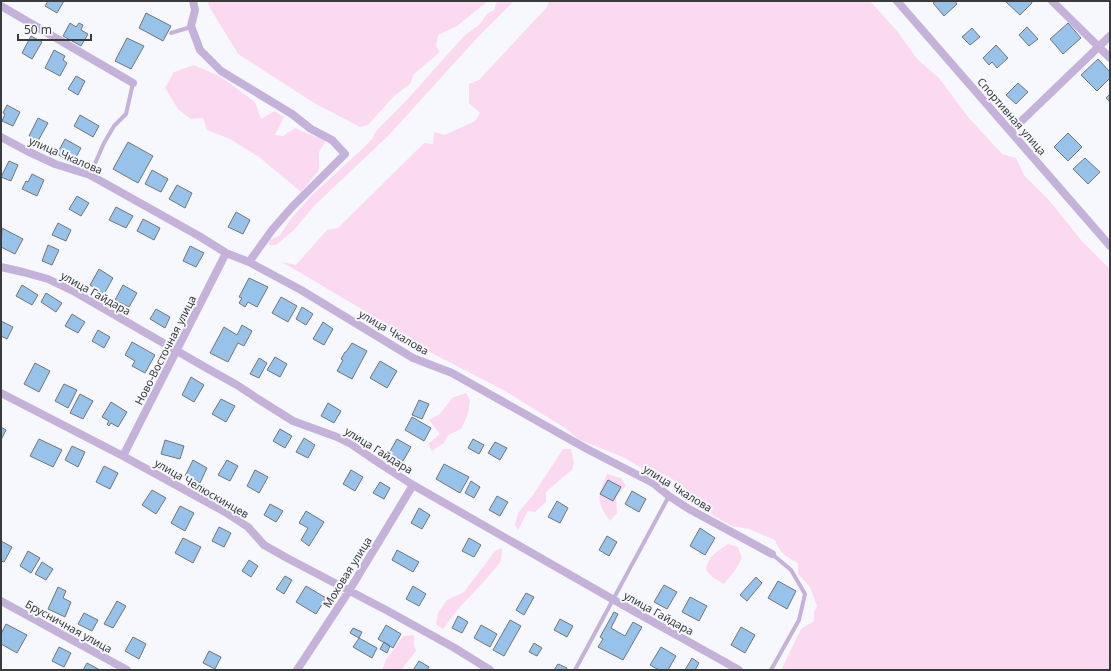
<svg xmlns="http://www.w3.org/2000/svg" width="1111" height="671" viewBox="0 0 1111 671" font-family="'Noto Sans',sans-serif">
<rect width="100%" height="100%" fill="#f7f8fe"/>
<!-- green -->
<path fill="#fbd9f0" d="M207,1H488L457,26L438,35L436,46L440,52L414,74L410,84L394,96L368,125L360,127L314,103L238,54L210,8Z
M497,1H514L478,37L388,136L315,205L293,231L276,245H269L270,240L280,235L290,220L312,195L359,152L372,139L377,130L405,102L464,36L480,24L487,14L494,10Z
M549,1H870L897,31L917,59L939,78L969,118L1002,154L1016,158L1024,175L1049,200L1081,240L1109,268L1110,270V670H781L801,629L814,621V612L817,606L810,587L798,574V563C787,558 779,552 775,540L749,529L732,526L714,516L685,488L669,477L643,469L623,457L578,439L565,428L505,391L420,347L397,330L282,262L296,265L327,230L338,228L424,143L433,144L434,132L445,135L475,121L480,113L469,103V84L479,80L547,7Z
M194,65L221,77L255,102L261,119L274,111L284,117L275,135L283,136L295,128L316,137L330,134L319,152V170L301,192L259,157L230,139L207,130L203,118L191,119L178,109L165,88L174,72Z
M466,393L470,400L468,414L461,429L448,435L444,443L432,451L428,444L440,434L429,420L440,414L452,398Z
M563,449H571L574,463L572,470L562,478L546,492V502L535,512L528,511L518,530L515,525L518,513L533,495Z
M607,474L621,478L626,486L616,497L617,513L610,521C595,501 598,496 607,474Z
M728,544L738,547L742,558L734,572L724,584L712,577L706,570C708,556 716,552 728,544Z
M502,548L501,561L489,576L458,609L443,629L436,624L438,613L447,600L464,592L495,551Z
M414,635V645L416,651L401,670H382L386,660L403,636Z"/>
<!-- building -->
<path fill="#97c2e9" stroke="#72767b" d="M48,1H64L57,13L45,6Z
M936,1H955L957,4L944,16L933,3Z
M1005,1H1031L1032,3L1020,15Z
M146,13L171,26L163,41L139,28Z
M70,23L76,27L79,23L83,25L81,30L88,34L81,46L63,36Z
M1068,23L1081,38L1063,54L1050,39Z
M1027,27L1038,39L1029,46L1019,35Z
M972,28L980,37L970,45L962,37Z
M31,36L42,42L32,59L22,53Z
M127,38L144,46L131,69L115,61Z
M996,45L1008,58L997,68L992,62L989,65L983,58Z
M54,50L65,56L63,60L67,63L60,76L45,68Z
M1098,59L1110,72V78L1097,91L1081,75Z
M76,76L85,81L78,95L68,89Z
M1018,83L1028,92L1016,104L1006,95Z
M1110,94V102L1106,98Z
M7,105L20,112L13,126L2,121L5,114L3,113Z
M80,115L99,126L93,137L74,126Z
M38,118L48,123L38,141L29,136Z
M1068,133L1082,147L1068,161L1054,147Z
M65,139L81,148L73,163L57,154Z
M128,142L153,156L138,183L113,169Z
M1085,158L1100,172L1088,184L1073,169Z
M9,161L18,165L11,181L1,177Z
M152,170L168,179L161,192L145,184Z
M32,174L44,180L37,196L22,189L26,181L28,182Z
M177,185L192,193L185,208L169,199Z
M77,196L89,203L81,216L69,209Z
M116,207L133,216L126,228L109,220Z
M236,212L250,220L243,234L228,227Z
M143,219L160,228L154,240L137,231Z
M58,223L71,230L66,241L52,235Z
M2,228L23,239L15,254L1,247Z
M48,245L59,250L52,265L42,261Z
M190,246L204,253L196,267L183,261Z
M99,269L113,278L104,294L90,285Z
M249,278L268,287L257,307L248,302L245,307L239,303L242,298L239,297Z
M22,285L38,295L32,305L16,296Z
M123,285L137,293L129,307L115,300Z
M46,293L62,303L56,312L41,302Z
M281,297L297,306L288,322L272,313Z
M302,307L313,314L306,325L296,319Z
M156,309L170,317L165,328L150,319Z
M72,314L85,322L78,333L65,326Z
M1,321L13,327L7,339L1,336Z
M323,322L333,329L324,345L313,339Z
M242,325L252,331L244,346L238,343L228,362L210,353L224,327L237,335Z
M98,330L110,337L104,348L92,341Z
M132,342L155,355L145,373L132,366L135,361L125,355Z
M352,343L367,351L352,379L337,371L343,360L341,359L345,352H346Z
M275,357L287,364L280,377L267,370Z
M259,358L267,363L259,378L250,374Z
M380,361L397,371L387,388L370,378Z
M35,363L50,371L39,392L24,384Z
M191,377L204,385L194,402L182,395Z
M64,384L77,390L68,408L55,401Z
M80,394L93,401L83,419L70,413Z
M221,399L235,406L226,422L212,414Z
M419,400L429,404L422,419L412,415Z
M111,402L127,412L118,427L111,423L109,426L107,424L109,421L102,417Z
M328,403L341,411L334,423L321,416Z
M412,417L431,428L424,441L405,430Z
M1,427L6,430L1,440Z
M280,429L292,436L285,448L273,441Z
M304,438L315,445L308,458L296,452Z
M39,439L62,450L53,467L30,456Z
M397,439L411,447L403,461L389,453Z
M473,439L484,445L479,454L468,448Z
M165,440L184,446L180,459L161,454Z
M495,442L507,448L500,460L488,453Z
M72,446L85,452L78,467L65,460Z
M193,460L207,468L200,483L185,476Z
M227,460L238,466L230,481L218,475Z
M444,464L469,477L460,493L436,479Z
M104,466L118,473L110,489L96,482Z
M255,470L268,477L259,493L247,486Z
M351,470L363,477L355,491L343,484Z
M608,480L621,487L613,501L600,494Z
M471,481L480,487L474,498L465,493Z
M380,482L390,488L384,499L373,493Z
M152,490L166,498L156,514L142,505Z
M632,491L646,499L639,512L625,504Z
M497,496L508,502L500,516L489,510Z
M557,501L568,508L560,523L548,517Z
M270,504L283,511L276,522L264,515Z
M180,506L194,513L185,531L171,523Z
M419,508L430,515L422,529L411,523Z
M306,511L324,522L309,546L301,540L308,528L299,523Z
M219,527L231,533L224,547L212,541Z
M700,528L715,538L705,555L690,546Z
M607,536L617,542L609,556L599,550Z
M183,538L201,547L193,563L175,553Z
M469,538L481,545L474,557L462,551Z
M1,541L12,547L4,562L1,561Z
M397,550L419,562L413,572L392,560Z
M28,551L40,558L31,573L20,566Z
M249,560L258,566L251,577L242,571Z
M42,562L53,569L46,580L35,574Z
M285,576L292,580L284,594L276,589Z
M756,577L762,583L747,601L740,595Z
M778,581L796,591L787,609L768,598Z
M664,585L677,592L667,609L654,602Z
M306,586L326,598L316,614L296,602Z
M413,586L426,594L419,606L406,599Z
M58,587L66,591L63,598L71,602L65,617L48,609Z
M526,593L534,597L524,615L516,610Z
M690,597L707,606L699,621L682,612Z
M117,601L126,606L113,628L104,624Z
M614,612L618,614L611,628L625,636L633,622L642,627L623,660L598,647L603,639L600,637Z
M84,613L98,620L92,631L78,624Z
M458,616L468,622L462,633L452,628Z
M560,619L573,626L567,637L554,630Z
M510,620L521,626L504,656L493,650Z
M6,624L27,635L17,653L1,644V634Z
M386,625L401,634L393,648L378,639Z
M481,625L497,634L490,647L474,638Z
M741,627L755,635L745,653L731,645Z
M353,628L362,632L359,638L350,633Z
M133,637L146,644L139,659L125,651Z
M359,638L377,648L372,658L353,647Z
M384,642L390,646L387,653L380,649Z
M534,643L542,648L537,656L529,652Z
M59,647L71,653L64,667L52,661Z
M661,647L676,656L668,670H659L650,665Z
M209,651L221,657L215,669L203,663Z
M692,658L699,663L695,670H685Z
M419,661L429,667L427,670H413Z
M87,663L100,670H83Z
M558,664L567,668L566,670H554Z"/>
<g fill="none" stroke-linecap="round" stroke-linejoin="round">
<!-- service -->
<path stroke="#c5b2da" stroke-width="4" d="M171,33L191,27
M90,175L104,143L114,126L126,114L133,83
M575,670L669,496
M771,670L799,620L805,594L791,570L772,554"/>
<!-- minor -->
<path stroke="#c5b2da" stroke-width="8" d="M193,1L195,10L191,26L200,50L221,71L292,114L311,129L332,140L345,154L292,207L272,230L249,262
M897,1L1110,246
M1052,1L1110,58
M1,6L133,83
M1011,131L1110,36
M1,137L27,151L55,164L90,175L199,236L226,253L249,262L301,290L413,358L452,373L587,449L653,483L669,496L689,509L772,554
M1,267L23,272L48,279L75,292L210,370L237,385L258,399L293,421L337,437L351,444L376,461L413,485L614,600L739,670
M1,393L123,456L225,512L248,527L264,545L287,558L386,610L453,647L490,670
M123,456L226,253
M1,601L127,670
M297,670L349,591L413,485"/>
</g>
<g text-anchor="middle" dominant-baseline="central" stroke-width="4" stroke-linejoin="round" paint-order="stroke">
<!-- street labels -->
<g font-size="11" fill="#3a3b3d" stroke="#f7f8fe">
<text transform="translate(1012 116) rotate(49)">Спортивная улица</text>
<text transform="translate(66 155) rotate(23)">улица Чкалова</text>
<text transform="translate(96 293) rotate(29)">улица Гайдара</text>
<text transform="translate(394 332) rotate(30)">улица Чкалова</text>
<text transform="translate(165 350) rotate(-63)">Ново-Восточная улица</text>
<text transform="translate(379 450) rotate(32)">улица Гайдара</text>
<text transform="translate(202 488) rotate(30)">улица Челюскинцев</text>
<text transform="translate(678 488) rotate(32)">улица Чкалова</text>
<text transform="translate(347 572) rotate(-58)">Моховая улица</text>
<text transform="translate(659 613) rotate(29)">улица Гайдара</text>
<text transform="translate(69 626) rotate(29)">Брусничная улица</text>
</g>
</g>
<!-- border -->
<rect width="1111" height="671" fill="none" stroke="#3a3b3d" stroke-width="4"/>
<!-- scale -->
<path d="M18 34v6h73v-6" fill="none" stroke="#3a3b3d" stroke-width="2"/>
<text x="24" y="34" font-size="12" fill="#3a3b3d" stroke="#f7f8fe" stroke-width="3" paint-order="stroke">50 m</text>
</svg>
